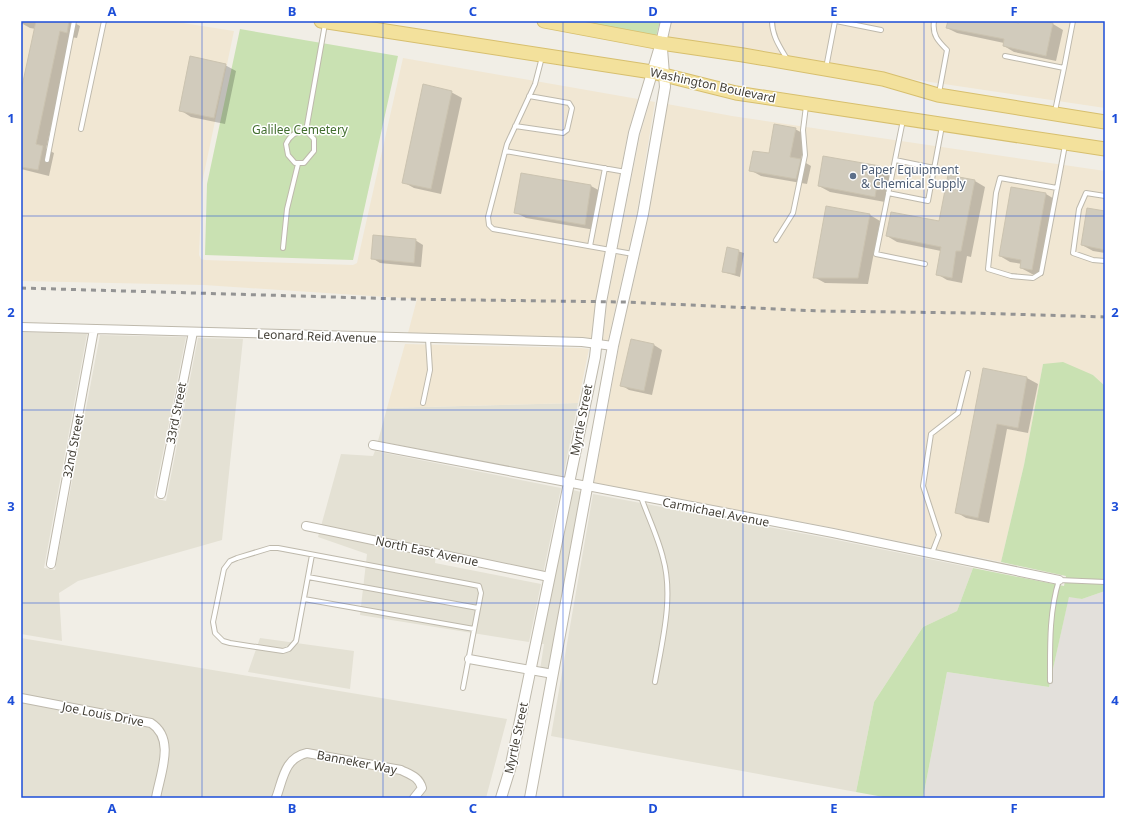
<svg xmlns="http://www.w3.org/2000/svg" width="1126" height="819" viewBox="0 0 1126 819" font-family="'Noto Sans',sans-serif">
<rect width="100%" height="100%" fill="#f1eee6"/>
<!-- residential -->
<path fill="#e4e1d4" d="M21,332L87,334L44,568L55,570L100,335L186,337L154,498L166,501L198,338L243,339L222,540L78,581L59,593L62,641L21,634Z
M578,403L563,477L378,441L387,408Z
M375,451L561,488L543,574L436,553L435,563L541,584L529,642L360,615L367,554L318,537L341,454L373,456Z
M573,490L581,492L551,671L540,670L544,644H541Z
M593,494L832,539L973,568L957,611L923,627L874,702L856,792L551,736Z
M21,638L507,719L486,798H21Z
M260,638L354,651L350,689L248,672Z"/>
<!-- commercial -->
<path fill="#f1e7d3" d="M21,21H170L234,31L202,183L199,255L201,259L205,260L353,265L357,263L403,58L638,99L628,132L596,300L591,338L408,333L417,299L204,285L21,281Z
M672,21H1105V108L890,76L668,39Z
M650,101L655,102L637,212L608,340H603L607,303L640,135Z
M667,104L732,116L1105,171V386L1093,375L1043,364L1024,465L1001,562L834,528L594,483L619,346L649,215Z
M405,344L581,348L589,349L578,403L387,408Z"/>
<!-- industrial -->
<path fill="#e3e0db" d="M1105,591V798H923L947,672L1049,687L1069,596L1082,599Z"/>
<!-- green -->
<path fill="#c9e1b2" d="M572,21H660L656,37Z
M240,29L398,56L353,260L205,255L207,184Z
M1063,362L1093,375L1105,386V591L1082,599L1069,597L1049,687L947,672L923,798H889L856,792L874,702L923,627L957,611L973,568L1064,586L1066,576L1001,562L1024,465L1043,364Z"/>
<!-- shadow -->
<path fill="#0003" d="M21,21H71L80,26L77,38L71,37L46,149L54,153L49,176L21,169V95L36,29L30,28L21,23Z
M949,21H1008L1020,24L1021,21H1037L1053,24L1063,30L1056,61L1014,52L1004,46V43L957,33L947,28Z
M225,65L236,71L225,124L191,117L180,110Z
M451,92L462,98L441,194L414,188L403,182Z
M795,129L806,135L801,160L811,166L807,184L761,176L750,170L770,155Z
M824,157L880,167L891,173L885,202L830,192L819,186Z
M522,174L591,186L602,192L595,230L526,218L515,212Z
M949,176L975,181L985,187L971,257L967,256L962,283L947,280L937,274L941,251L897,242L887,236L940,223Z
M1012,188L1046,194L1056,200L1043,276L1032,274L1021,268L1022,264L1010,262L1000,256Z
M1105,212V253L1093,251L1082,245Z
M870,215L880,221L868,284L825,283L814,277Z
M415,240L423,245L421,267L380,263L372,258Z
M728,248L744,253L740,277L723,272Z
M654,345L662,350L652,395L629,390L621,385Z
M984,370L1027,378L1038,384L1028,433L1007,429L989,523L966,518L956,512Z"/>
<!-- building -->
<path fill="#d1cbbc" stroke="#cbc3b0" d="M36,21H69L67,33L60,31L36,144L43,146L38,170L21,167V91Z
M948,21H1008L1019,23L1020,21H1042L1053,23L1046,56L1003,46L1004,39L946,28Z
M190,56L226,64L214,118L179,111Z
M423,84L452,91L431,189L402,183Z
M774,124L796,128L790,157L801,159L796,179L749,171L753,151L769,153Z
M823,156L880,166L875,197L818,186Z
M521,173L591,185L585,225L514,213Z
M948,175L975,180L961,251H956L952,278L936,275L941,247L886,236L891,212L939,221Z
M1011,187L1046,193L1032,270L1020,268L1021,260L999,256Z
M826,206L870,214L858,278H813Z
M1087,208L1105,211V250L1081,245Z
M373,235L416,239L414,263L371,259Z
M727,247L739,250L735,274L722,272Z
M631,339L654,344L644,391L620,386Z
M983,368L1027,377L1018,428L997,424L978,518L955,513Z"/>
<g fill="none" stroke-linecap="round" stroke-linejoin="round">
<defs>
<path id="service" d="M772,21C772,36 780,47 787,59
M836,21L881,30
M934,21C932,35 938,41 947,50L939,93
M1005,56L1064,68L1055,111
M542,57L535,84L507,144L488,217L489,225L493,229L633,254
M826,68L835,21
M1064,68L1073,21
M903,120L876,254L925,264
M515,126L563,133L567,130L572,108L569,103L529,96
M81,129L104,21
M306,131L325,24
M306,131L314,139V151L304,163H295L288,155L286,144C290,135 297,131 306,131Z
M505,151L626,172
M47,160L74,21
M895,160L934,168
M1057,188L1041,273L1033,278L1011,276L988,269L996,193L1000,178L1057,188L1065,145
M888,193L928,201L942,126
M1105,196L1086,193L1079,209L1073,253L1093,260L1105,261
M776,240L793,213L805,155L803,130L806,106
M590,246L605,168
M283,248L287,209L298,164
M423,403L430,370L428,339
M641,497C648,517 658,537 663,558C674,597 662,642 655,682
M932,553L939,535L923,486L931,434L958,413L968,373
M312,555L296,641L289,649L283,651L230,643L223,641L215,633L213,622L224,569L230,561L237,558L270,548H278L469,584L479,586L481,593L463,688
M308,577L478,608
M304,599L474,629
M1050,681C1050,647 1049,612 1059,580L1105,582"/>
<path id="minor" d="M21,327L582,342L613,346
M373,445L833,533L1059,580
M161,494L193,332
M306,526L549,577
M51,564L94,329
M469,659L553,674
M21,698L151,723C176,739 160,774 156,798
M276,798C283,780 284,758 307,753L401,770C411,775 419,777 422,788L414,798"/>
<path id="tertiary" d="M501,798L510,769L595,357L601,302L634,133L661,43L666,21
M530,798L613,346L643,214L665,87L662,49"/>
<path id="primary" d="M321,21L652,72L736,93L1105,149
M544,21L661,43L743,55L883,79L938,95L1105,122"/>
</defs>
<!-- service casing -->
<use href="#service" stroke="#beb9ac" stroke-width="6"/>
<!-- minor casing -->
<use href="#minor" stroke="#beb9ac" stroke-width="10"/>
<!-- tertiary casing -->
<use href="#tertiary" stroke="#beb9ac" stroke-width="12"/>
<!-- primary casing -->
<use href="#primary" stroke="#d7bf6e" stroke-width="15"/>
<!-- service -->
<use href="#service" stroke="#fff" stroke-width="4"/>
<!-- minor -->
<use href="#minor" stroke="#fff" stroke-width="8"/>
<!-- tertiary -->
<use href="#tertiary" stroke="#fff" stroke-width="10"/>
<!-- primary -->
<use href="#primary" stroke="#f3e19c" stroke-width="13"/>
<!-- rail -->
<path stroke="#949494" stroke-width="3" stroke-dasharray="5 5" stroke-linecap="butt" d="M21,288L402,299L624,302L819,311L972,313L1105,317"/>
</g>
<!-- grid -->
<path fill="none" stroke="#1d4ed8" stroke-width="1" stroke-opacity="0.55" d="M202,21V798M383,21V798M563,21V798M743,21V798M924,21V798M21,216H1105M21,410H1105M21,603H1105"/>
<!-- markers -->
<circle fill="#5c6f8a" stroke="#fff" stroke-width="1.5" cx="853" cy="176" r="4"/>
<g text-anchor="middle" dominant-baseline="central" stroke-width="3" stroke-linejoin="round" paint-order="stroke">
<!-- street labels -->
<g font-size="12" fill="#433f36" stroke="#fff">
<text transform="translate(713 85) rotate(12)">Washington Boulevard</text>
<text transform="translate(317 336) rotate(2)">Leonard Reid Avenue</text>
<text transform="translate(176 413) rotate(-79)">33rd Street</text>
<text transform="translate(581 420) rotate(-79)">Myrtle Street</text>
<text transform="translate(73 446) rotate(-79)">32nd Street</text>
<text transform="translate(716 512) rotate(11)">Carmichael Avenue</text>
<text transform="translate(427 551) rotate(12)">North East Avenue</text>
<text transform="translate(103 714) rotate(11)">Joe Louis Drive</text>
<text transform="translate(516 738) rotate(-78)">Myrtle Street</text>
<text transform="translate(357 762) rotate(11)">Banneker Way</text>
</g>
<!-- park labels -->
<g font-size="12" fill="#426e2f" stroke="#fff">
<text x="300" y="129">Galilee Cemetery</text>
</g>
<!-- service labels -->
<g font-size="12" fill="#4e5e75" stroke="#fff" text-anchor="start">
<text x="861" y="169">Paper Equipment<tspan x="861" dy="14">&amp; Chemical Supply</tspan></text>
</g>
</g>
<!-- border -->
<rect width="1126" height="819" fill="none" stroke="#ffffff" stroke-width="44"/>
<rect x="22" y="22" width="1082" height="775" fill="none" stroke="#1d4ed8" stroke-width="1.5"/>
<g font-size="13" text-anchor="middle" font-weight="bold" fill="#1d4ed8">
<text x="112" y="16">A</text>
<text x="292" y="16">B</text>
<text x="473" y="16">C</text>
<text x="653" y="16">D</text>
<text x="834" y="16">E</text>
<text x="1014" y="16">F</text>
<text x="11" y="123">1</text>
<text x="1115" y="123">1</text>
<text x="11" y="317">2</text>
<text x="1115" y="317">2</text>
<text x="11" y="511">3</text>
<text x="1115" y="511">3</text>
<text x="11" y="705">4</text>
<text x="1115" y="705">4</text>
<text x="112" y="813">A</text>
<text x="292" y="813">B</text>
<text x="473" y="813">C</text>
<text x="653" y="813">D</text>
<text x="834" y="813">E</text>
<text x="1014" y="813">F</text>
</g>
</svg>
